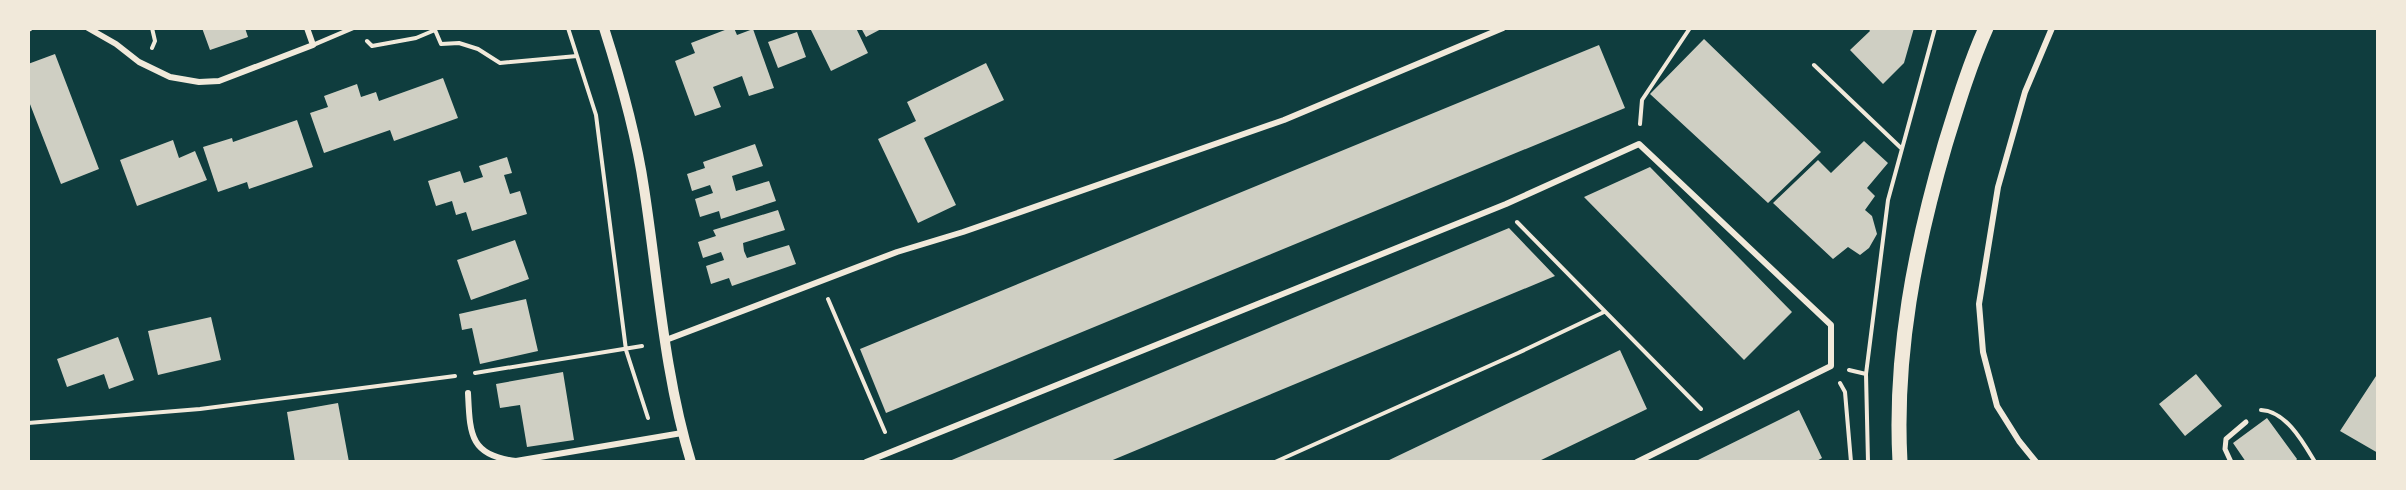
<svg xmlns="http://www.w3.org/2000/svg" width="2406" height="490" viewBox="0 0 2406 490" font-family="'Golos Text',sans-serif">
<rect width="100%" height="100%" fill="#0f3d3e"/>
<!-- building -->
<path fill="#cfcfc3" d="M202,28H245L248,37L210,50Z
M730,28H734L737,35L753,29L774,88L749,96L742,76L713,87L721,107L695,116L675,61L695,53L691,43Z
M810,28H856L868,53L831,71Z
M861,28H883L866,37Z
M1868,28H1914L1904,63L1883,84L1850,50L1870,31Z
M797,32L806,57L778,68L768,42Z
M1704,39L1821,152L1768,203L1650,94Z
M1599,45L1625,108L886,413L860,349Z
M55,54L99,169L61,184L28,99V64Z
M986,63L1004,100L924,138L956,205L918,223L878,139L916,121L907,102Z
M443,78L458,118L394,141L390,130L324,153L310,113L328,107L324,96L357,84L361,97L376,92L379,101Z
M297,120L313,167L249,189L247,182L218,192L203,147L232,138L233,142Z
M173,140L179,158L195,151L207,180L137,206L120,160Z
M1864,141L1888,163L1867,188L1875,196L1865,210L1872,216L1877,234L1869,248L1860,255L1848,247L1833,259L1773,203L1818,160L1831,173Z
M755,144L763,166L732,176L736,191L769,181L776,201L721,219L719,211L700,217L695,199L713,193L710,185L692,191L687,174L705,168L703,162Z
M507,157L512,173L504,175L510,194L520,191L527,214L472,231L466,212L456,215L452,201L436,206L428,181L460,171L464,183L483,177L479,166Z
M1650,167L1792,312L1744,360L1584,197Z
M778,210L785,230L743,243L744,251L747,258L789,245L796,264L732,286L729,278L711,284L706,266L724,260L723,257L721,252L703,258L698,242L716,236L713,230Z
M1509,228L1555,276L1108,462H947Z
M515,240L529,279L471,300L457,260Z
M526,299L538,351L480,364L472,328L462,330L459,314Z
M211,317L221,360L158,375L148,331Z
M118,337L134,380L109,389L104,374L67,387L57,359Z
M1620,350L1647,409L1537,462H1385Z
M563,372L574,440L527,447L520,405L500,408L496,384Z
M2378,373V453L2340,431Z
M2196,374L2222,406L2185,436L2159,404Z
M338,403L349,462H295L287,412Z
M1799,410L1822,458L1815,462H1694Z
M2267,418L2297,459L2295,462H2246L2233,443Z"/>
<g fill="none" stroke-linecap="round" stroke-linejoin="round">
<!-- path -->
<path stroke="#f1e9da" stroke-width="4" d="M152,28L155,41L152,48
M568,28L596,115L626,350L648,418
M367,41L372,46L416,38L435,30L441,44L459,43L478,49L500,63L577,56
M1814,65L1901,148
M1640,124L1642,100L1690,28
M1517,222L1701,409
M828,299L885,432
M1849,370L1866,374
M475,373L642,346
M1840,383L1845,392L1851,462
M2261,410C2286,411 2303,442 2315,462
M28,423L200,409L455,376
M1275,462L1518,353L1604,312
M1868,462L1866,374L1888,200L1935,28"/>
<!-- service -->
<path stroke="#f1e9da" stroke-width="4.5" d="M313,45L353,28"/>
<!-- pedestrian -->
<path stroke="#f1e9da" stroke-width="5" d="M2231,462L2225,449L2226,439L2246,422"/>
<!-- minor -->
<path stroke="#f1e9da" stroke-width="6" d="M88,28L116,44L139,62L170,77L199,82L219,81L313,45L307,28
M28,29L30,28
M666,340L897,252L963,232L1284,120L1503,28
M468,393C470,433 469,456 516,461L682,433
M866,462L1506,204L1639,144L1831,325V366L1637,462
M2036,462L2019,441L1997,406L1983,352L1979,304L1998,187L2025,92L2052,28"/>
<!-- tertiary -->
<path stroke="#f1e9da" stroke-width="10" d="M604,28C621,81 636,133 644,188C658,278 664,374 691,462"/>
<!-- primary -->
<path stroke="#f1e9da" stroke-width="15" d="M1900,462C1894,354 1915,248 1945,145C1957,106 1969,66 1986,28"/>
</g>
<!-- border -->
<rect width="2406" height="490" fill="none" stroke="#f1e9da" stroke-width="60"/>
</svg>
